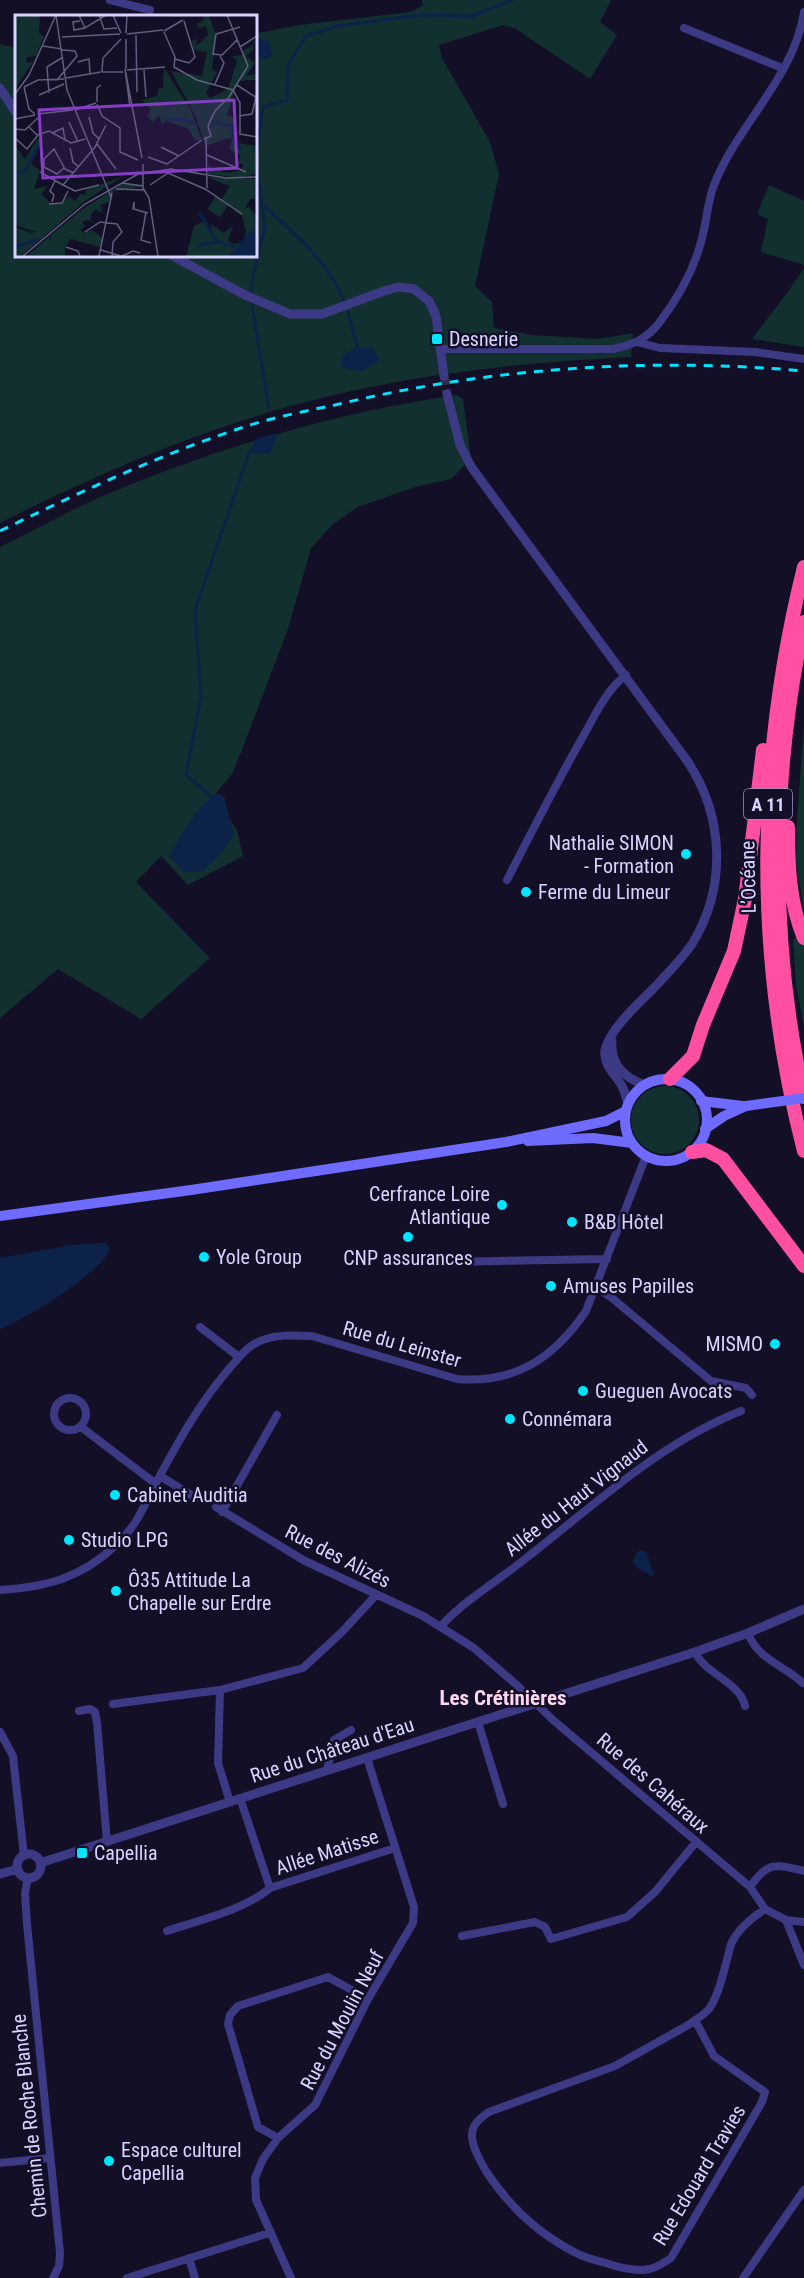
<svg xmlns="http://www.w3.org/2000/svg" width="804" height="2278" viewBox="0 0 804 2278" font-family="'Roboto Condensed',sans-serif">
<rect width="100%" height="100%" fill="#130f26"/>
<!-- green -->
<path fill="#12302f" d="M422,0H611L600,22L617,35L590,79L516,29L503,25L439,45L442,58L490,142L499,174L475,286L492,302L494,328L532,335L598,339L633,333L631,357C506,363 380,378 260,415C171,442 83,481 0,523V44L16,48V255H255V31L259,33L299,25L411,12L423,5Z
M769,185L804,201V265L761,252L768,219L757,214Z
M804,268V347L752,339L787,293Z
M457,395L463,399L471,459L451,479L415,487L358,507L333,524L311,548L288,629L243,747L232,774L213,797L237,830L243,856L188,885L161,856L136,882L210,958L141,1019L58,969L0,1018V547C33,531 65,513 98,498C213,449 333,413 457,395Z
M804,724V912L796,861L797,818Z
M804,929V1028L796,984L793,940Z
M631 1120a34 34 0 1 1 68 0a34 34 0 1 1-68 0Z"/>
<!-- water -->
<path fill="#0c2248" d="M257,37L270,42L272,57L262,60L255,58Z
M357,346L373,349L380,360L362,371L342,368V356Z
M278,433L270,454L249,453L257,438Z
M218,793L224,797L234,835L222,852L202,872H184L169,856C182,834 196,806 218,793Z
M106,1243L110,1249C101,1273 25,1320 0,1329V1258L71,1245Z
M642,1550L647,1553L654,1575L651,1576L636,1567L633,1562L637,1552Z"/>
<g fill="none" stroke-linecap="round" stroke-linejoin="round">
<!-- stream -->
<path stroke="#0c2248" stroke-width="3" d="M264,206C295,234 329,262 344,302
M252,293V280L265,227L256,158L263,107L287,100L288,65L306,36L338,26L421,15L472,16L512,0
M252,304L269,409
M348,312L357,346
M212,797L186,775L201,696L195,610L249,453L253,451"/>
<!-- tertiary-tunnel -->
<path stroke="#312d47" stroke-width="9" stroke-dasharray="9 4.5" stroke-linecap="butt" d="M444,376L447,394"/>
<!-- minor -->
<path stroke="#3d3a85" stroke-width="8" d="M110,0L150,10
M684,28L782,68
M637,342L660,348L755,352L804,359
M441,349H613C632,345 647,339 659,323C679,297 696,266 703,234C707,218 708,200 714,185C737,125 794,78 804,12
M507,880C531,833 555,786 581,740C594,718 605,691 626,675
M446,1262L607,1259
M597,1288L612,1298L711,1381L746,1388L752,1395
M200,1327L239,1357
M54 1414a16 16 0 1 1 32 0a16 16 0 1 1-32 0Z
M81,1427L156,1484
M160,1476L196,1498
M216,1507L305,1561L423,1616L474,1648L518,1686L553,1720L750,1887L765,1909L786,1920L804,1965
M222,1512L277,1415
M0,1590C47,1587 81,1578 116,1545C135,1528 144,1507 155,1485C176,1445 199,1404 228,1370C237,1360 246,1347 258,1342C274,1334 294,1335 312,1336L457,1379C515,1384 554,1358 586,1311L646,1156
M441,1626C467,1598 501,1579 530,1555C598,1502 660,1443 741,1411
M748,1633C757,1659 785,1666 803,1683
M695,1652C705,1674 740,1682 745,1706
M220,1690L218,1763L230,1802
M113,1704L220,1690L303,1668L342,1632L376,1595
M79,1711L90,1709L95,1712L97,1723L107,1842
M478,1722L503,1804
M0,1732L13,1756L24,1856
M327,1770L334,1740L351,1730
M240,1798L270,1888
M28,1878L25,1893L27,1924L60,2253L59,2266L53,2278
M750,1887C768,1861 775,1864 804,1871
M786,1920L804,1922
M167,1931C199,1920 245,1910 270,1888L395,1848
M462,1936L535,1922L545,1927L551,1939L627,1917L655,1892L696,1842
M695,2020L714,2056L765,2092L762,2102L671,2258C662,2264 653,2270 642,2270C630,2270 617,2267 606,2263C596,2260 585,2258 576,2253C539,2234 508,2205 486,2171C480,2161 473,2148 472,2137C471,2125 480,2118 489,2112L615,2066L690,2024C696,2019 704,2015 709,2009C720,1994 726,1962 731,1944C738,1929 751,1918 765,1909
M278,2138L258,2127L228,2024L230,2015L238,2006L328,1977L368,1999
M0,2163L49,2158
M189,2258L195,2278
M127,2278L269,2233
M291,2278L256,2200L255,2178L263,2159L278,2138L315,2105L368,1999L413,1923L414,1907L367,1758
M743,2278L804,2190"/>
<!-- tertiary -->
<path stroke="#3d3a85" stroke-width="9" d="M0,88L16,113
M171,255L245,295L290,314H322L384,291L399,287L414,289L429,301L436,316L444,376
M447,394L460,445L472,468L688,762C724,817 727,887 692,944C681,960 666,975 653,989C639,1003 609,1030 605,1050C603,1065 615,1074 622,1086C625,1092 626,1098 628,1103
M612,1041C610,1064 624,1078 645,1085
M17 1866a12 12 0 1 1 24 0a12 12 0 1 1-24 0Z
M40,1863L695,1652L748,1633L804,1609
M0,1874L18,1869"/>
<!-- secondary -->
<path stroke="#6f6bff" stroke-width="10" d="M625 1120a41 41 0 1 1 82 0a41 41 0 1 1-82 0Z
M701,1101L743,1106
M705,1129L724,1116L746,1106
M528,1141L593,1138L632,1143
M0,1216L191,1190L506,1142L606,1121L626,1111"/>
<!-- motorway -->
<path stroke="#ff4fa3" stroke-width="14" d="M804,567C756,760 754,958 804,1151
M804,622C771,778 769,941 804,1097
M788,827C788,864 789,902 804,938
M670,1079L693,1056L703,1025L734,951L745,899L763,750
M692,1152L706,1150L723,1159L804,1266"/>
<!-- rail -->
<path stroke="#00e5ff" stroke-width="3" stroke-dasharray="9 8" stroke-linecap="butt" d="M0,531C80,492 161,454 247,426C275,417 306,411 335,405C489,368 646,357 804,371"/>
<!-- secondary-bridge -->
<path stroke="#6f6bff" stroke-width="10" d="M746,1106L804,1098"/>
</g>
<!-- markers -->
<g fill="#00e5ff" stroke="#130f26" stroke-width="2">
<rect x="431" y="333" width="12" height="12" rx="3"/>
<circle cx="686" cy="854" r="6"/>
<circle cx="526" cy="892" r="6"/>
<circle cx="502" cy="1205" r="6"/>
<circle cx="572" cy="1222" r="6"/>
<circle cx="408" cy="1237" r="6"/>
<circle cx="204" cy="1257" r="6"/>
<circle cx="551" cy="1286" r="6"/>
<circle cx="775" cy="1344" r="6"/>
<circle cx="583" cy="1391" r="6"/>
<circle cx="510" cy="1419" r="6"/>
<circle cx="115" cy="1495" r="6"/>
<circle cx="69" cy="1540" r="6"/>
<circle cx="116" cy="1591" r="6"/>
<rect x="76" y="1847" width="12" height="12" rx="3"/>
<circle cx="109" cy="2161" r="6"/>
</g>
<g text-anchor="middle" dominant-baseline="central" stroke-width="5" stroke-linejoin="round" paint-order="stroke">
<!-- shield labels -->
<rect fill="#130f26" stroke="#9e99be" stroke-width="1.5" x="744" y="789" width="48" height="30" rx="4.5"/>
<g font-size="18" font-weight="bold" fill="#d9d4ff">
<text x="768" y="804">A 11</text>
</g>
<!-- poi labels -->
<g font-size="20" fill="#d9d4ff" stroke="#130f26" text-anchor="start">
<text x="449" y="339">Desnerie</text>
<text x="674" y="843" text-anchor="end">Nathalie SIMON<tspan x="674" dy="23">- Formation</tspan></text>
<text x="538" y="892">Ferme du Limeur</text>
<text x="490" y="1194" text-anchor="end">Cerfrance Loire<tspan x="490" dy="23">Atlantique</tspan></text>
<text x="584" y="1222">B&amp;B Hôtel</text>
<text x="216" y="1257">Yole Group</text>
<text x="408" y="1258" text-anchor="middle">CNP assurances</text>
<text x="563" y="1286">Amuses Papilles</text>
<text x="763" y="1344" text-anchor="end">MISMO</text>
<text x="595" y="1391">Gueguen Avocats</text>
<text x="522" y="1419">Connémara</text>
<text x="127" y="1495">Cabinet Auditia</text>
<text x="81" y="1540">Studio LPG</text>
<text x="128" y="1580">Ô35 Attitude La<tspan x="128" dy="23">Chapelle sur Erdre</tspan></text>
<text x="94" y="1853">Capellia</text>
<text x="121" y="2150">Espace culturel<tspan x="121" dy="23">Capellia</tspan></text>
</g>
<!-- street labels -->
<g font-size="20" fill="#d9d4ff" stroke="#130f26">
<text transform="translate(748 877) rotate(-91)">L’Océane</text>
<text transform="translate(402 1344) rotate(16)">Rue du Leinster</text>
<text transform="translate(576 1498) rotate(-38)">Allée du Haut Vignaud</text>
<text transform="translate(338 1556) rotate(27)">Rue des Alizés</text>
<text transform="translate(332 1750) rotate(-18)">Rue du Château d'Eau</text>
<text transform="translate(653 1783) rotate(41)">Rue des Cahéraux</text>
<text transform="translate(327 1852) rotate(-18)">Allée Matisse</text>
<text transform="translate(342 2020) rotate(-62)">Rue du Moulin Neuf</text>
<text transform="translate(29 2116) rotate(-96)">Chemin de Roche Blanche</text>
<text transform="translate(699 2175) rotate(-59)">Rue Edouard Travies</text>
</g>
<!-- neighbourhood labels -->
<g font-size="21" font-weight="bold" fill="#ffd6f0" stroke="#130f26">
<text x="503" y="1698">Les Crétinières</text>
</g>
</g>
<!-- overview -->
<g transform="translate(15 15)">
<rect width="242" height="242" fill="#130f26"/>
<path d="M0,0L25,1L24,18L29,21L21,41L12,42L11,48L18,47L0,74ZM188,0H193L201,19L197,54L202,57L191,78L195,83L213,74L222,46L217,41L229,40L227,36L238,30L241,22L238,35L231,41L240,48L231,61L241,59V65L223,66L212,100L218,102L224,128L241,131L240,159L225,163L193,159V150L199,154L206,151L205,156L214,158L226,155L229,149H222L226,140L215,135L217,122L190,131L182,104L156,56L187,61L192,37L179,35L177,26L182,24L180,30L184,29L193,20L191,11L184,13L182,9L189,5ZM149,53L176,95L187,126L180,125L173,114L152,106L147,109L144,100L138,107L132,101L136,94L127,85L142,81L144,73L148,74ZM23,123L26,128L16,149L25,155L19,174L33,171L26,179L36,188L46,189L54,181L60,186L65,179L71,180V175L108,161L70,186L6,241H0V212L16,218L21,217L0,210V130L10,144ZM191,162L241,164V190L240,184H235L230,194L234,192L241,201L242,215L233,218V222L214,241H171L179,211L189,206L197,217L196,209L209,218L218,211L213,226L220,229L229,226L231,217L227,201L213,190L205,202L192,194L200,182L206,185L215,171ZM109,168L126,172L99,176L94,187L85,190L88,199L81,194L77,198L75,204L81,209L73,205L67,207L70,211L65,215L69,218L77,215L85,221L88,225L84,232L56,224L50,232V241L13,240L35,221L36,229V220L69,193Z" fill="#12302f"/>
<path d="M241,215V241H215L233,218Z" fill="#0c2248"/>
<path fill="none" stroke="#0c2248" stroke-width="3" d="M152,106L167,104L183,110M196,107L217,111L219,125L226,134M1,158L10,156L24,129M184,197L202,226L220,232M183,230L205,227M0,232L24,224"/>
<path fill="none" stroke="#625e7d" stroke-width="1.5" d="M41,0L52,75L96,182M64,0L70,13L91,0M84,0L89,14L102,13M98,0L106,18M65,6L58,7L59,15L70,13M149,16L168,5M149,17L160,42L159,52L182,65L218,75L225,88V119L242,122M111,18L112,0M112,19L148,15M121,20L122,77M47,22L105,19M111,24V54M222,25L207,40L198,39L201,19L225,12M28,31L47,34M225,32L242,21M160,44L174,48L180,42L169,6M63,47L74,44L75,58M112,55L150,52M129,55L131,82M87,57L88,43L106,24M87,57H108M51,63L86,57M42,65L62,41L60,36L47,35M200,69L209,48L205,41M222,70L242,83M9,72L23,65L49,64M9,72L14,94L20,99M34,78L32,52L48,42M0,79L14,60L41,0M24,80L49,69M82,87V73L86,70M82,89L87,101L105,113V137L123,145M115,92L110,54L127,143M60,95L81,88M23,99L58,95M224,101L237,99L242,78M74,102L78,118L84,124M0,104L20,100M54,107L63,127M14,112L22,120L34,116L56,128L70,124M0,114L10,115L23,103M37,118L48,113L50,125M0,123L12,134L23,120M189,124L196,121L193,111L200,96L214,82L233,51L212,0M191,124L192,173M82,129L101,154M146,132L164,141M55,133L58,147L64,152M192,140L231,157M133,142L152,149L187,125M128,149V173L134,183L143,241M49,153L42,159L29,152V144L39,134L50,154L59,158M25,157L48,170M107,168L128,171M84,170L60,176L48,170L80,132L91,110M135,170L153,158L190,174L227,199M101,174L129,175M37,187L39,180L35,176L40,166M34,189L47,188L53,176M119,194V187L118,194H119L122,195L133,198M131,197L126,225L136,228M70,217L85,207L102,209L107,217L98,227L97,241M51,232L63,236L65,241M86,235L106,241M8,241L70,189L123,159L156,154L211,163L242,162M84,241L97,178M107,241L118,236L125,238"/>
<path fill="#843dc5" fill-opacity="0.15" stroke="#843dc5" stroke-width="3" d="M219,85L222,153L28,163L24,95Z"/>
<rect width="242" height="242" fill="none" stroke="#d9d4ff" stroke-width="3"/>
</g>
</svg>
